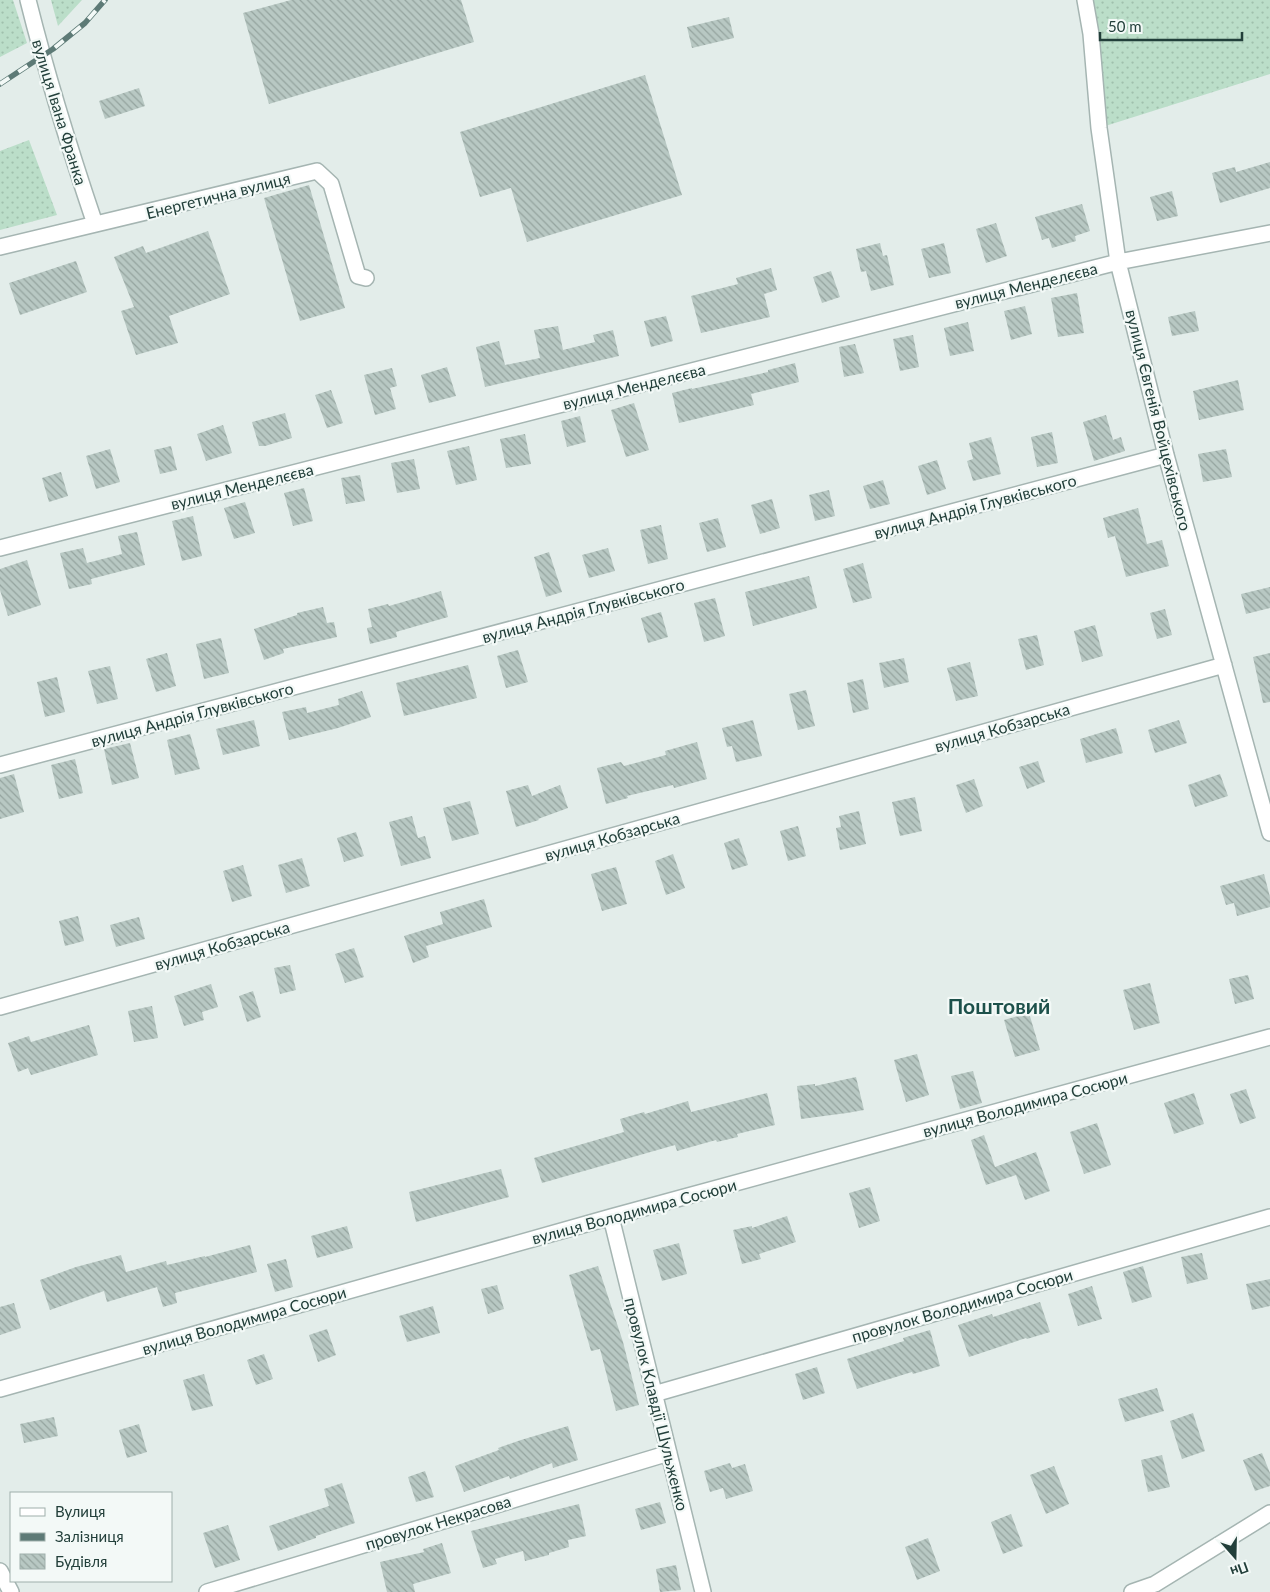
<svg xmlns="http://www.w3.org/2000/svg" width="1270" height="1592" viewBox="0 0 1270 1592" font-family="Lato,sans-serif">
<defs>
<pattern id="garden-dots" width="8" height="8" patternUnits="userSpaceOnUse" patternTransform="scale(1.25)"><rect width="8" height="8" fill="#bbdec9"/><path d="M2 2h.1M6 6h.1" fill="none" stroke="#a0c0ad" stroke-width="1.8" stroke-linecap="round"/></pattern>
<pattern id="building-back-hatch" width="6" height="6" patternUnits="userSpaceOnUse" patternTransform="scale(1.25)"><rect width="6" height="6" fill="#b8c8c3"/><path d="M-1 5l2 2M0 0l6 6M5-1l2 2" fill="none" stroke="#95a49f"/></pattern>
</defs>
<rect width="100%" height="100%" fill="#e3edea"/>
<!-- garden -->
<path fill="url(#garden-dots)" d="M0,0H13L27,43L0,57Z
M51,0H82L58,26Z
M1085,0H1270V74L1099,128Z
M29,140L57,215L0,230V151Z"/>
<!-- building -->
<path fill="url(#building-back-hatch)" d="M291,0H461L474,42L269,104L243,13Z
M729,17L734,38L692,48L687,27Z
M645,75L682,195L527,242L511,188L480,197L460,132Z
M139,88L145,106L105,119L99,101Z
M1270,162V188L1220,203L1212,173L1235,167L1236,172Z
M309,185L345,308L300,321L264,198Z
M1172,191L1178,216L1157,221L1150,197Z
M1082,204L1090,231L1075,236L1076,241L1052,248L1049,238L1042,240L1035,217Z
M996,223L1007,256L986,263L976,229Z
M208,231L230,294L169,316L178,343L136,355L121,311L134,307L114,257L143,246L146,253Z
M880,243L883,256L887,255L894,285L871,291L866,271L861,272L856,249Z
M944,243L951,273L929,278L921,249Z
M76,261L87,292L20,315L9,283Z
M771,268L777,290L764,294L770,317L701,333L691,296L738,284L736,278Z
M831,271L840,297L822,303L813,277Z
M1077,293L1084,333L1058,337L1051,298Z
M1025,306L1032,334L1011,340L1004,311Z
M1195,311L1199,331L1172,336L1168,317Z
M666,316L673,341L651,347L644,321Z
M968,322L974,351L950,356L944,328Z
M558,326L563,350L595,342L593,335L613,330L619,356L485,387L476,347L499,341L505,365L540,358L534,330Z
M913,335L919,367L900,371L893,339Z
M855,344L864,373L844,377L839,347Z
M795,363L799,382L751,394L754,405L679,423L672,393L692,388V389L768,372V370Z
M447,367L456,396L429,403L421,375Z
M392,368L397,386L390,388L396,409L375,415L364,375Z
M1238,380L1244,410L1199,420L1193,391Z
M331,390L343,423L327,428L315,395Z
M634,403L649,450L626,457L611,410Z
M285,413L292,438L265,446H259L252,422Z
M1106,415L1113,440L1121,437L1125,451L1094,461L1083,422Z
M580,416L586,442L567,447L561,421Z
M223,425L232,453L206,461L197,434Z
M1052,432L1058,463L1037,467L1031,437Z
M525,434L531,464L506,468L500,439Z
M991,437L1001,474L973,481L967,461L973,459L969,443Z
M171,446L177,470L160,474L154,450Z
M469,446L477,480L456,485L447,451Z
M110,449L120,482L96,489L86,456Z
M1226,449L1232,477L1203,482L1198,454Z
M414,459L420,489L397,493L391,463Z
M937,460L946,489L927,495L918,466Z
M61,472L68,496L49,502L42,478Z
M360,475L365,501L346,504L341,478Z
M883,480L890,504L870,509L863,486Z
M304,488L313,521L293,526L284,493Z
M829,490L835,516L815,521L809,495Z
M772,499L780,528L760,534L751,505Z
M245,502L255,533L234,539L224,508Z
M1138,508L1147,544L1162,540L1169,566L1126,577L1115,536L1108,538L1103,518Z
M193,516L202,556L182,561L172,521Z
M718,518L726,547L707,552L699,523Z
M661,525L668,559L648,564L640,530Z
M137,532L145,565L91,579L92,584L69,589L60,553L83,548L87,563L122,554L118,536Z
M608,548L615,571L589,578L582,555Z
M549,552L562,592L546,597L534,557Z
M27,560L41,605L8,616L0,590V569Z
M863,563L872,598L853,603L843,569Z
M809,576L817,608L753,626L745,592Z
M1270,587V608L1246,614L1241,594Z
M441,591L448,617L396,632L397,637L370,644L367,628L372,627L368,609L388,604L389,606Z
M715,598L725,636L704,642L694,603Z
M323,607L327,623L334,622L337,637L283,649L284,653L264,660L254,629L297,615V613Z
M1165,609L1172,635L1157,639L1150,613Z
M661,612L668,637L648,643L641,618Z
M1095,625L1103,656L1082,662L1074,631Z
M1037,635L1044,665L1026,670L1018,639Z
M221,638L229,673L204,679L196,644Z
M518,650L528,682L506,688L497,656Z
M167,653L176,686L156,692L146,659Z
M1270,653V702L1263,703L1253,657Z
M904,658L909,682L884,688L879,663Z
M970,662L978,696L956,701L947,668Z
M468,665L477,698L404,716L396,683Z
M110,666L118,699L97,704L88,671Z
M57,677L65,712L45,717L37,682Z
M863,679L869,709L853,713L847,683Z
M806,690L815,726L798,730L789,694Z
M362,691L371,717L338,728L289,740L282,712L306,707L307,713L339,705L338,699Z
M254,720L260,746L223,755L216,729Z
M753,720L762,756L736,762L732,746L727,747L722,728Z
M1179,720L1187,743L1155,753L1148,730Z
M1116,728L1123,753L1086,763L1080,739Z
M190,734L200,769L175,775L167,740Z
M697,742L707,779L674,788L673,785L627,796L628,798L606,804L597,768L621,762L624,766L666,755L665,751Z
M130,743L139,778L112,785L104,749Z
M75,759L83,793L59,799L51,765Z
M1038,761L1045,782L1027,789L1019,767Z
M14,774L24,812L0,819V778Z
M1220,774L1228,796L1195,807L1188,785Z
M974,779L983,806L966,813L956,785Z
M528,785L532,796L560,785L568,808L538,819L539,820L516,827L506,791Z
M915,797L922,831L900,836L892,802Z
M470,801L479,834L452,841L443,808Z
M859,811L866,844L840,850L836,828L841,827L839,816Z
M412,816L418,838L425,836L431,858L401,866L389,822Z
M798,826L806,856L788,861L780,831Z
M356,832L364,856L344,862L337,838Z
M739,838L748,865L732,870L724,843Z
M673,854L685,888L666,895L655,861Z
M302,858L310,886L286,893L278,865Z
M243,865L252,896L232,902L223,871Z
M616,867L627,904L602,911L591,874Z
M1264,874L1270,897V907L1237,916L1234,903L1226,905L1220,886Z
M484,899L492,927L426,946L429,957L413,963L404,936L443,924L440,912Z
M78,916L84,941L65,946L59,921Z
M139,917L145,939L116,947L110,925Z
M354,948L364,977L345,983L335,954Z
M290,965L296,990L280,994L274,968Z
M1248,975L1254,999L1235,1004L1229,979Z
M1150,983L1160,1023L1134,1030L1123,990Z
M211,984L218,1007L202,1012L204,1020L184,1026L174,996Z
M253,991L261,1017L247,1022L239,996Z
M152,1006L158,1038L134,1042L128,1011Z
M1029,1013L1040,1050L1015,1057L1004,1020Z
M89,1025L98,1055L31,1075L28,1068L18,1072L8,1043L29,1036L31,1042Z
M917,1054L929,1095L906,1102L894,1060Z
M973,1071L982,1103L960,1109L951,1076Z
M856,1077L864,1110L847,1113L801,1119L797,1086L815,1084V1086Z
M1246,1089L1256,1118L1240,1124L1230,1094Z
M767,1093L775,1125L737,1134L738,1137L717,1142L716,1140L677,1151L675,1145L542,1183L534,1158L624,1132L620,1119L644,1112L645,1114L688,1101L691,1112Z
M1194,1093L1204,1124L1174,1134L1164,1103Z
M1097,1123L1111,1165L1084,1174L1070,1132Z
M984,1135L995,1167L1036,1152L1050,1191L1025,1200L1016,1175L986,1185L971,1140Z
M501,1169L509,1197L416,1222L409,1192Z
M870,1187L880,1221L859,1228L849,1193Z
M787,1216L796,1242L759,1254L761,1259L742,1264L733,1230L752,1226V1228Z
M347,1226L353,1248L317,1258L311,1236Z
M679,1243L687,1274L662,1281L653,1250Z
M250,1245L257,1272L175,1293L177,1303L163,1307L157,1287L107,1302L104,1291L50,1310L40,1280L76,1267L121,1255L126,1272L166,1261L167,1265L205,1256V1257Z
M1202,1253L1208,1279L1187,1284L1181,1257Z
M286,1259L293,1287L275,1292L267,1264Z
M598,1266L623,1342L639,1405L616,1411L600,1349L591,1351L569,1275Z
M1143,1266L1152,1297L1132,1303L1123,1272Z
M1270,1279V1306L1252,1310L1246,1284Z
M497,1285L504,1309L488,1314L481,1289Z
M1092,1286L1102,1319L1078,1326L1068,1294Z
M1040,1302L1050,1332L1027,1339L1026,1338L969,1357L958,1325L992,1314L993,1317Z
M14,1303L21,1328L0,1335V1307Z
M433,1306L440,1333L407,1342L399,1316Z
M327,1329L336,1355L318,1362L309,1335Z
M930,1330L940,1366L913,1374L912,1372L857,1389L847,1359L904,1341L903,1338Z
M264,1354L273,1379L256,1385L247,1360Z
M817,1367L825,1393L803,1400L795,1374Z
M204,1374L213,1406L192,1411L183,1380Z
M1157,1388L1164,1411L1125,1422L1118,1399Z
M1193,1413L1205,1451L1182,1459L1170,1421Z
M54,1417L58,1436L24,1443L20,1424Z
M139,1424L147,1452L127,1458L119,1430Z
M568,1426L578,1460L553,1468L552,1463L510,1479L509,1476L464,1492L455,1466L499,1450L498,1448L521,1440Z
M1262,1453L1270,1473V1486L1255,1491L1243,1460Z
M1162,1455L1170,1487L1148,1492L1141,1460Z
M730,1463L732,1468L745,1464L753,1491L726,1499L723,1488L710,1492L704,1471Z
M1054,1466L1069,1504L1046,1514L1030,1475Z
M425,1471L434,1497L416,1502L408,1477Z
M342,1483L355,1523L316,1536V1538L278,1551L269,1526L329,1506L324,1489Z
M660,1502L666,1523L641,1530L635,1509Z
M579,1504L586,1536L568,1540L569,1547L549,1553V1555L525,1561L523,1551L495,1559L497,1564L483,1568L471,1531Z
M1011,1514L1023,1546L1003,1554L991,1522Z
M228,1525L240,1560L215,1568L203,1533Z
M928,1538L940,1571L917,1580L905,1547Z
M442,1543L451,1573L413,1584L415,1592H387L380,1562L424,1552L423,1549Z
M676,1565L681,1590L660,1592L656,1569Z"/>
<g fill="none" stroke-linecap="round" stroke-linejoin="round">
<defs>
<path id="minor" d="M28,0C47,76 70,150 95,224
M1085,0L1091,34L1099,128L1118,262L1166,455L1270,833
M0,247L317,171L331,184L358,276L366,278
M0,548L1118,262L1270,233
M0,765L1166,455
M0,1007L1224,665
M611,1217L703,1592
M0,1389L611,1217L1270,1037
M654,1394L1270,1217
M0,1571L11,1592
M207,1592L669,1453
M1132,1592L1155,1584L1270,1513"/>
</defs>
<!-- minor casing -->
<use href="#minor" stroke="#a5b5b2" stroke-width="18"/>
<!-- minor -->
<use href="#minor" stroke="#fff" stroke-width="15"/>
<defs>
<path id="rail" d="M0,84L53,49L85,23L105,0"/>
</defs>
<!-- rail casing -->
<use href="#rail" stroke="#5d7a76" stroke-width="5.5"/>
<!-- rail -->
<use href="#rail" stroke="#f3f9f7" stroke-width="4" stroke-dasharray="11" stroke-linecap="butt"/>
</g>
<g text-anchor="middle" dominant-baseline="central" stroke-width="4.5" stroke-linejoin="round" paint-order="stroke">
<!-- street labels -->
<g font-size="16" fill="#223f3a" stroke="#f3f9f7">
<text transform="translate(60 112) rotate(73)">вулиця Івана Франка</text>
<text transform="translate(218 195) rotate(-14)">Енергетична вулиця</text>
<text transform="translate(1026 285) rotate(-14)">вулиця Менделєєва</text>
<text transform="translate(634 386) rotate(-14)">вулиця Менделєєва</text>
<text transform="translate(1159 420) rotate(76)">вулиця Євгенія Войцехівського</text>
<text transform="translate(242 486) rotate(-14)">вулиця Менделєєва</text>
<text transform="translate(975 506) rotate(-15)">вулиця Андрія Глувківського</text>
<text transform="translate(583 610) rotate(-15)">вулиця Андрія Глувківського</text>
<text transform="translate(192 714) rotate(-15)">вулиця Андрія Глувківського</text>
<text transform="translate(1002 727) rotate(-16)">вулиця Кобзарська</text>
<text transform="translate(612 836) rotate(-16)">вулиця Кобзарська</text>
<text transform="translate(222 945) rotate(-16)">вулиця Кобзарська</text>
<text transform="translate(1025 1104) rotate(-15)">вулиця Володимира Сосюри</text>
<text transform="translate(634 1211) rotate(-15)">вулиця Володимира Сосюри</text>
<text transform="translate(962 1305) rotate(-16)">провулок Володимира Сосюри</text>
<text transform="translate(244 1320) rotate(-16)">вулиця Володимира Сосюри</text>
<text transform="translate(657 1404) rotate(76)">провулок Клавдії Шульженко</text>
<text transform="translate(438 1522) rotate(-17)">провулок Некрасова</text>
</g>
<!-- district labels -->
<g font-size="21" font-weight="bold" fill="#1d514b" stroke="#f3f9f7">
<text x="999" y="1005">Поштовий</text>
</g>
</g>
<!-- legend -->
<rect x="10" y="1492" width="162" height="90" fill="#f3f9f7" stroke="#9fafab"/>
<rect x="20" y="1508" width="25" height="8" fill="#ffffff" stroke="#9fafab"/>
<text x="55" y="1517" font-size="15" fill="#223f3a">Вулиця</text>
<rect x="20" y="1533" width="25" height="8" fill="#5d7a76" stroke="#9fafab"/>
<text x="55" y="1542" font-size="15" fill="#223f3a">Залізниця</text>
<rect x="20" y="1554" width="25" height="15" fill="url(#building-back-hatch)" stroke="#9fafab"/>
<text x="55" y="1567" font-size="15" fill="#223f3a">Будівля</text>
<!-- north arrow -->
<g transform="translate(1235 1557) rotate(160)" stroke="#f3f9f7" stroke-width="4" paint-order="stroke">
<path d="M0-4L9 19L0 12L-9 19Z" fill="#223f3a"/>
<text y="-8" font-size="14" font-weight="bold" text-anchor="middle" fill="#223f3a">Пн</text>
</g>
<!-- scale -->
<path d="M1100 32v8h142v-8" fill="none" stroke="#223f3a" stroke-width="2.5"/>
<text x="1108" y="32" font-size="15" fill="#223f3a" stroke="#f3f9f7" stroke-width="4" paint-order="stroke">50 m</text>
</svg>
